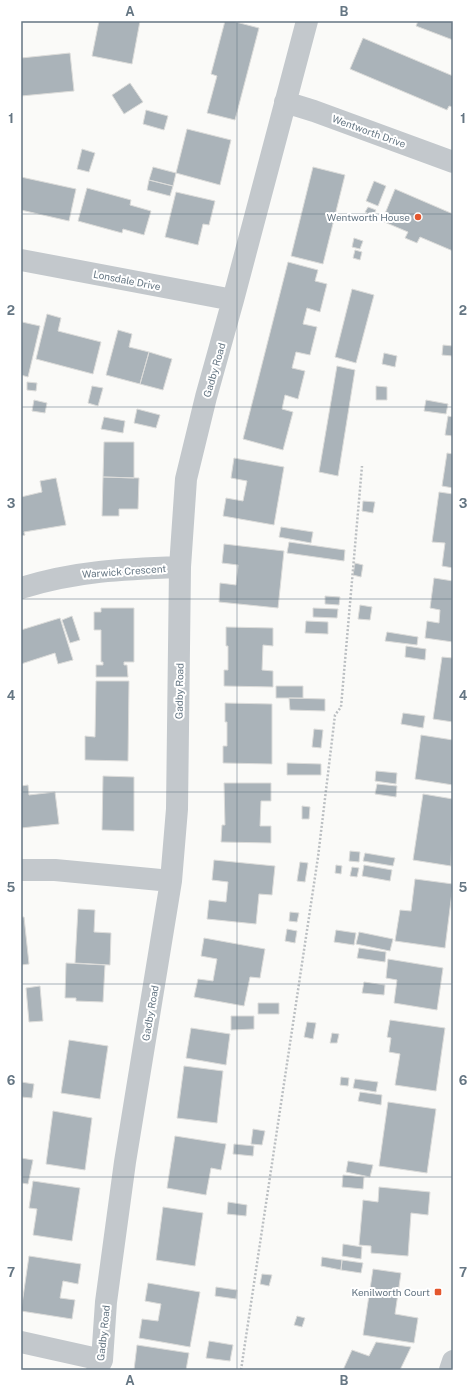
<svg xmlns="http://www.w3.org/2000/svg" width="474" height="1391" viewBox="0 0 474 1391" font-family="'Public Sans',sans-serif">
<rect width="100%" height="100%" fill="#fafaf8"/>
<!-- building -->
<path fill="#aab3b9" stroke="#dcdcda" d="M99,21H140L132,64L92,56Z
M225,21H232L259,28L235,120L207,113L217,76L211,74Z
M418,21H453V40L416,26Z
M363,38L453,76V107L449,106L447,110L350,69Z
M70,53L74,91L21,96V58Z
M130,83L143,102L124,114L112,95Z
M146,110L168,116L164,130L143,124Z
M187,129L231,140L220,185L176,173Z
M82,149L95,153L89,172L77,169Z
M153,167L176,173L173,186L149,180Z
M313,167L345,175L323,264L291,256Z
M21,177L76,189L69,221L21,210Z
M149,180L173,186L170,196L147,190Z
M374,181L386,186L378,206L366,201Z
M87,188L131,200L130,205L151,211L144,235L123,229L122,233L78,221Z
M395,189L453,214V251L420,237L417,243L405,238L408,232L382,221Z
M176,192L215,201L209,225L203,224L198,245L165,237Z
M368,207L376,210L373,216L365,212Z
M354,238L363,241L360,249L352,247Z
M355,250L362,252L360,260L353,258Z
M288,262L318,270L315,281L327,284L320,312L307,308L303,324L317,327L310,355L296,352L292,368L305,371L298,399L285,395L282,409L293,412L283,450L243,439Z
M352,289L374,295L356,363L335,357Z
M47,314L61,318L58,331L101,342L93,374L36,359Z
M22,322L40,326L28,377L21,375Z
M118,330L132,334L129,347L149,352L140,384L106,375Z
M443,345L453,346V356L442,355Z
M149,352L172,359L163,390L140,384Z
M384,353L397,356L395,367L382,364Z
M337,366L355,370L338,476L319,472Z
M27,382L37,383L36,391L27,390Z
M92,386L103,388L98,406L88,403Z
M376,386L387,387V400H376Z
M34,400L47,403L45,413L32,411Z
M426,400L448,404L446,414L424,411Z
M137,409L160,415L156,428L134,423Z
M448,416L453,417V436L445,435Z
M104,417L125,421L123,433L101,429Z
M104,442H134V478L103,477Z
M447,453L453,454V488L442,486Z
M234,458L284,467L274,525L223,516L226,498L243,501L247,481L231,478Z
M103,477L139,478L138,509H119V516H102Z
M56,478L66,525L24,532L25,535L21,536V497L42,492L40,481Z
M439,492L453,494V568L442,566L445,543L432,542Z
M363,501L375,502L373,513L362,511Z
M281,527L313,532L311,543L279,537Z
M289,542L345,550L344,561L287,553Z
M224,544L284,551L278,608L219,602L220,583L236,585L238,565L222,563Z
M355,563L363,565L361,577L353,575Z
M434,578L453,581V642L425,638L427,621L439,623L440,610L430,608Z
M325,596L340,597L339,605L325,604Z
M360,605L372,607L370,620L358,619Z
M101,608H134V662H124V665H127L128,677H96V665H103V662H101V630H94V612H101Z
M313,608L338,609L337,618L313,617Z
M72,616L80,640L70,643L62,620Z
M60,618L73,660L58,664L55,653L21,664V630Z
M306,621L328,622V634L305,633Z
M226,627L273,628V646L263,645L262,670L273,671V687L224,686V670H228V646H226Z
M387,632L418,637L417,645L385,641Z
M406,646L426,649L425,660L405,657Z
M442,657L453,658V722L433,719Z
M96,681H129L128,761L85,760V736L95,737Z
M276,686H303V698H276Z
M289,698L325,699V711L290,710Z
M225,703L272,704V764L223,763V746H227V722H225Z
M403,713L425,716L423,728L401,724Z
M314,729L323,730L321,748L312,747Z
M421,735L453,740V785L415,779Z
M287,763L321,764V775H287Z
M376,771L397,773L396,784L375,781Z
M103,776L134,777V831L102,830Z
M224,783H271V801H261L260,826H271V843L221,842L222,825H225Z
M377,784L397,786L396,797L375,794Z
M28,785L29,795L55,792L59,824L21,828V786Z
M423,794L453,799L451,866L413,860Z
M302,806L310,807L309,819H302Z
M350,851L360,852L359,862L349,861Z
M365,853L395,858L393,866L363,861Z
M214,860L275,866L272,895L259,894L256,924L207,919L209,900L226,902L228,882L212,880Z
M300,862L308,863L305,882L297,881Z
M336,865L342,866L341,874L335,873Z
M364,865L392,870L390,881L362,876Z
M352,867L359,868L357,877L350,876Z
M415,879L453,884L445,948L395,941L400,910L411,911Z
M78,909L95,910L94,932L111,933L110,965L75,963Z
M290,912L299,913L297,922L289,921Z
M21,917H24L29,964L21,965Z
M287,929L297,931L295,943L285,941Z
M336,930L356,933L354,945L334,942Z
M359,932L393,939L390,951L356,944Z
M204,938L265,949L260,978L250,977L244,1006L194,997L198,979L213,981L217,959L201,956Z
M359,948L386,952L385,962L357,958Z
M388,959L443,968L437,1010L394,1003L397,980L386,978Z
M66,963L105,965L103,1002L76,1001V998H65Z
M364,982L385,985L384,995L362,993Z
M40,986L43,1021L29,1022L26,988Z
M258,1003H279V1014H258Z
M231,1016H254V1029L231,1030Z
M390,1020L445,1028L436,1091L395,1085L400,1054L389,1052L391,1038L387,1037Z
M307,1022L316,1023L313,1039L304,1037Z
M191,1028L230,1034L226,1065L186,1058Z
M332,1033L339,1034L337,1043H330Z
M69,1040L108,1046L100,1099L61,1093Z
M184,1066L223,1071L217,1123L177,1118Z
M341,1077L349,1078L348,1086L340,1085Z
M355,1079L378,1082L376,1092L353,1088Z
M21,1082L34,1084L32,1098L21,1097Z
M360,1092L382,1095L381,1105L358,1101Z
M388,1102L436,1109L427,1173L379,1166Z
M53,1111L92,1118L85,1170L46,1164Z
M253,1129L265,1131L262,1145L251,1144Z
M175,1136L226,1144L221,1170L211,1168L206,1195L167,1188Z
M234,1144L254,1146L253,1156L233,1154Z
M21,1158L33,1160L28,1184L21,1183Z
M348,1161L373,1165L370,1177L346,1172Z
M343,1175L364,1177L363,1189L342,1187Z
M33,1181L80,1188L72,1241L33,1235L37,1209L29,1208Z
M379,1187L430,1192L428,1215L411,1213L408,1256L371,1253V1246L359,1245L363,1200L378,1202Z
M228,1202L247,1205L246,1216L227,1214Z
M163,1207L203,1213L195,1266L156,1260Z
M343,1244L362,1247L361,1259L342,1256Z
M29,1256L81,1264L78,1284L63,1281L60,1298L75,1300L72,1319L21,1311Z
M322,1257L342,1260L341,1270L321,1266Z
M342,1260L363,1263L361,1273L341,1270Z
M373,1269L401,1273L395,1314L418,1318L414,1343L363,1335Z
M262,1274L272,1275L269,1286L260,1284Z
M148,1283L200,1292L190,1347L139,1338L142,1319L158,1321L161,1304L145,1301Z
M216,1287L237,1290L236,1299L215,1296Z
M297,1316L305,1318L302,1327L294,1325Z
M209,1341L233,1345L230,1361L206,1358Z
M376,1342L411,1347L400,1370H343L352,1350L369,1356Z
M137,1345L189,1353L186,1370H134Z"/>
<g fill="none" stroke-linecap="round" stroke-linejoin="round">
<!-- path -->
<path stroke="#bbbfc2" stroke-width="2.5" stroke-dasharray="2 2" stroke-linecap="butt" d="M241,1370L318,857L335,715L341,707L362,466"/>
<!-- minor -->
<path stroke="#c3c8cc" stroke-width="22" d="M285,102L314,111L453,162
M21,260L233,300
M21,588C76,571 123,569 180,567
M21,870H55L171,881
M21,1342L102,1360
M97,1370L102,1360L106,1302L125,1162L171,881L177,809L180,567L186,479L206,397L233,300L307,21
M450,1370L453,1361"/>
</g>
<!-- grid -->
<path fill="none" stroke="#657683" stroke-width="1" stroke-opacity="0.55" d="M237,21V1370M21,214H453M21,407H453M21,599H453M21,792H453M21,984H453M21,1177H453"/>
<!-- markers -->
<g fill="#e4572e" stroke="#fff" stroke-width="1.5">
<circle cx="418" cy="217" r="4"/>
<rect x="434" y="1288" width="8" height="8" rx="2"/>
</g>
<g text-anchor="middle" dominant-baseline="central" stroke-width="4" stroke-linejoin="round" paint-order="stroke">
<!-- street labels -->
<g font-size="10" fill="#657683" stroke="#fff">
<text transform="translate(369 131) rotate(20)">Wentworth Drive</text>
<text transform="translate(127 280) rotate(11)">Lonsdale Drive</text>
<text transform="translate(214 370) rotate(-74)">Gadby Road</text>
<text transform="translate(124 571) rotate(-4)">Warwick Crescent</text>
<text transform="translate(179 691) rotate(-89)">Gadby Road</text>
<text transform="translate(150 1013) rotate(-80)">Gadby Road</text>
<text transform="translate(103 1333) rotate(-84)">Gadby Road</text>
</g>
<!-- poi labels -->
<g font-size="10" fill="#657683" stroke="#fff" text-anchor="end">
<text x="410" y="217">Wentworth House</text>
<text x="430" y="1292">Kenilworth Court</text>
</g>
</g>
<!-- border -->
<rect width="474" height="1391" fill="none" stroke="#ffffff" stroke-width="44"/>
<rect x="22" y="22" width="430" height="1347" fill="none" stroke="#657683" stroke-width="1.5"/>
<g font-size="13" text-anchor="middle" font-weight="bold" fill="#657683">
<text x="130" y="16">A</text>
<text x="344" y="16">B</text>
<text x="11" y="123">1</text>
<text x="463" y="123">1</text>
<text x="11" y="315">2</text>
<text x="463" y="315">2</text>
<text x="11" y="508">3</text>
<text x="463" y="508">3</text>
<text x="11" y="700">4</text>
<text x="463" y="700">4</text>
<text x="11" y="892">5</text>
<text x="463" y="892">5</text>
<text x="11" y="1085">6</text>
<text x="463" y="1085">6</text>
<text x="11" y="1277">7</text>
<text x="463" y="1277">7</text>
<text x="130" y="1385">A</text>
<text x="344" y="1385">B</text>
</g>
</svg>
